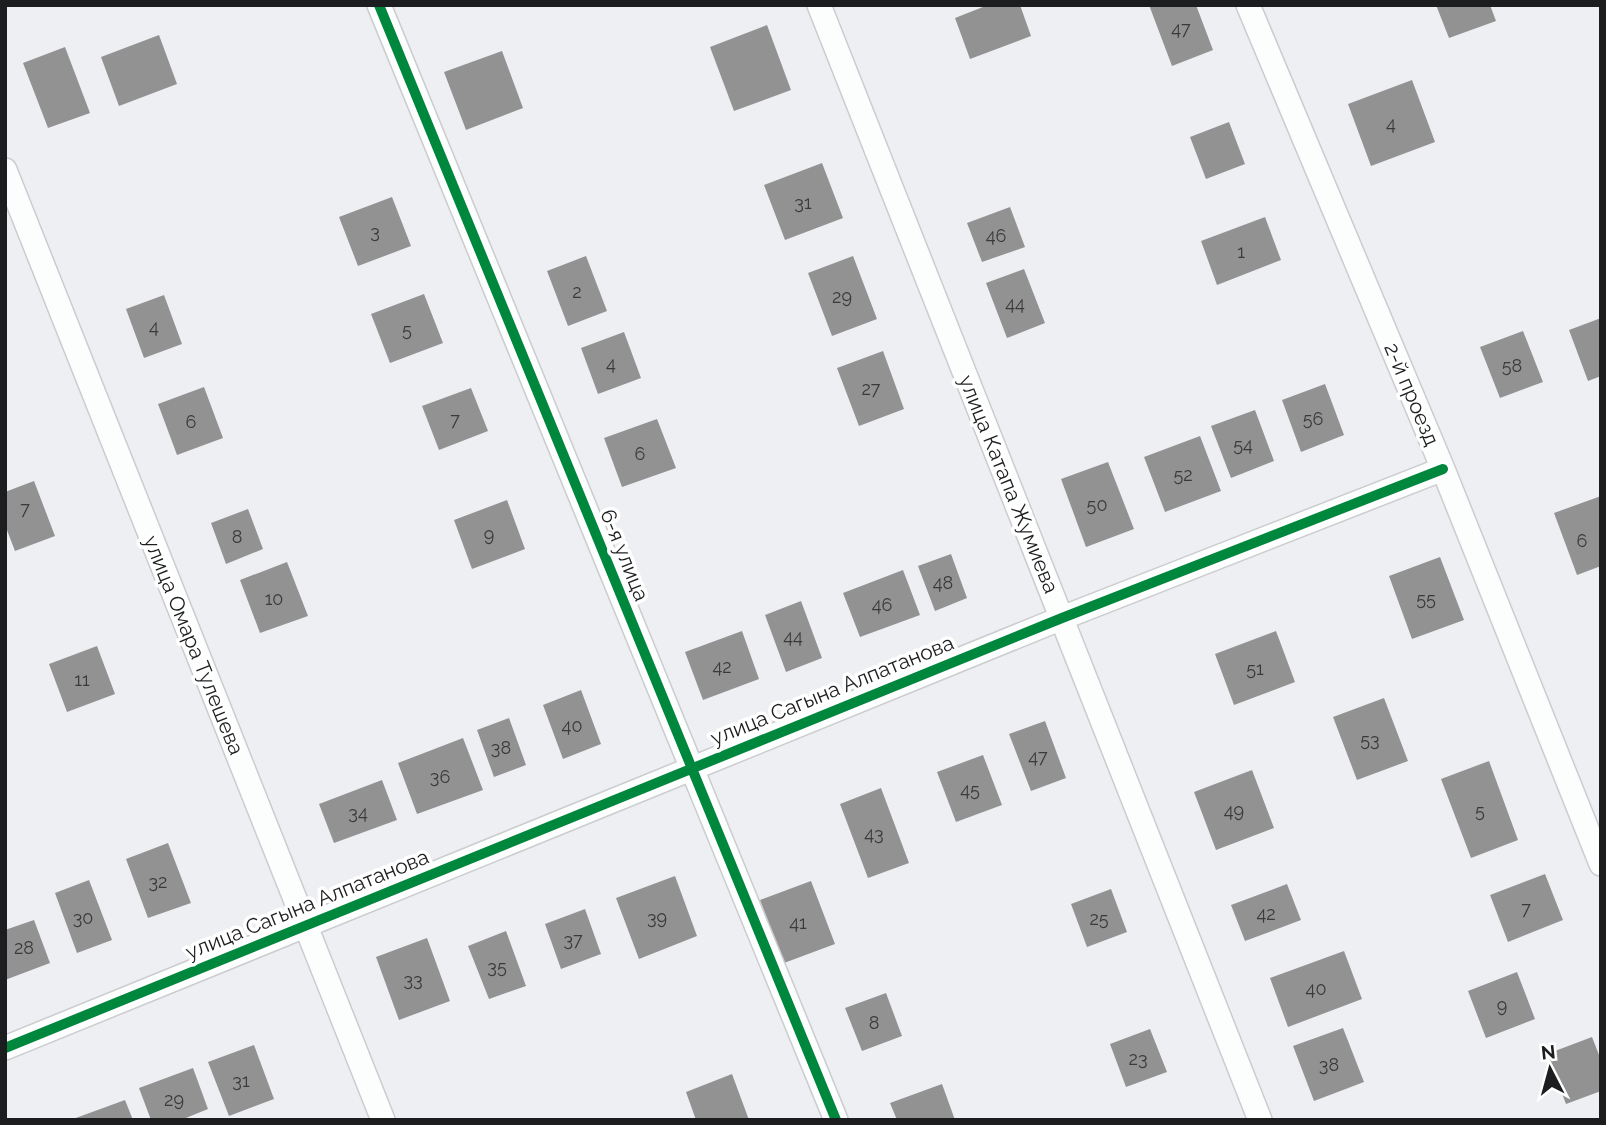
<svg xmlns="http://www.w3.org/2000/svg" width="1606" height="1125" viewBox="0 0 1606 1125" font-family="Raleway,sans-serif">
<rect width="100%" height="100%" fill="#eeeff2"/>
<!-- building -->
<path fill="#939293" d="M988,5H1020L1031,36L970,59L955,18Z
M1149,5H1196L1213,50L1172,66Z
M1436,5H1490L1496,21L1449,38Z
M767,25L791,90L734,111L710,47Z
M159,35L177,84L119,106L101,57Z
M65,47L90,113L48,128L23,63Z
M502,51L523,108L466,130L444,72Z
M1412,80L1435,142L1371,166L1348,104Z
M1229,122L1245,164L1206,179L1190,137Z
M822,163L843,218L785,240L764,185Z
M392,197L411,246L358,266L339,217Z
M1010,207L1025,247L982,262L967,223Z
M1265,217L1281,260L1217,285L1201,241Z
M586,256L607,311L568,326L547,271Z
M853,256L877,319L832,336L808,273Z
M1024,269L1045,323L1007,338L986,283Z
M424,294L443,343L390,363L371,314Z
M164,295L182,344L144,358L126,309Z
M1601,318V376L1588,381L1569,330Z
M1523,331L1543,382L1500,398L1480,347Z
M624,332L641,378L598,394L581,348Z
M883,351L904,409L859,426L837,368Z
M1325,384L1344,435L1301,452L1282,400Z
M204,387L223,438L177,455L158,404Z
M471,388L488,431L439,450L422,406Z
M1255,410L1274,461L1231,478L1211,426Z
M657,419L676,468L622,487L604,438Z
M1200,436L1221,491L1165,512L1144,457Z
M1108,462L1134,529L1086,547L1061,479Z
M34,481L55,536L15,551L5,525V492Z
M1601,496V566L1577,575L1554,513Z
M507,500L525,549L472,569L454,520Z
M248,509L263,549L226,564L211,523Z
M951,554L967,598L935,611L918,566Z
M1440,557L1464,620L1412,639L1389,576Z
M287,562L308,616L260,633L240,580Z
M903,570L920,615L860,637L843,593Z
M801,601L822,658L786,672L765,615Z
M742,631L759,679L703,700L685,652Z
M1276,631L1295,682L1234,705L1215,654Z
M97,646L115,694L67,712L49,664Z
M581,690L601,744L563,759L543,705Z
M1384,698L1408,761L1357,780L1333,717Z
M509,718L526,765L494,777L477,730Z
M1045,721L1066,778L1031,791L1009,734Z
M463,738L483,790L417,814L398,763Z
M983,755L1002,805L956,822L937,772Z
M1489,761L1518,840L1471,858L1441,779Z
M1252,770L1274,828L1216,850L1194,792Z
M382,780L397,820L334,843L319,804Z
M881,788L909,863L868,878L840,804Z
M168,843L191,903L148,918L126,859Z
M1545,874L1563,920L1508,942L1490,895Z
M675,876L697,936L639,959L616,898Z
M89,880L112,940L77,953L55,893Z
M811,881L835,944L784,963L760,900Z
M1287,884L1301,920L1245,941L1231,905Z
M1111,889L1127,932L1087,947L1071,904Z
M585,909L601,954L561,969L545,924Z
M34,920L50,963L5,980V930Z
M506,931L526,986L489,999L468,946Z
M427,938L450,1001L399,1020L376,957Z
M1344,951L1362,999L1288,1027L1270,978Z
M1517,972L1535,1019L1486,1038L1468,991Z
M886,993L902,1036L862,1051L845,1008Z
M1343,1028L1364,1082L1314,1101L1293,1046Z
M1150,1029L1167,1072L1126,1087L1110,1044Z
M1592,1037L1601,1060V1091L1566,1104L1547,1054Z
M254,1045L274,1099L229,1116L208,1062Z
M193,1068L208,1109L181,1120H151L139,1088Z
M732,1074L749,1120H696L686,1092Z
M942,1084L955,1120H897L890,1103Z
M125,1100L133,1120H73V1119Z"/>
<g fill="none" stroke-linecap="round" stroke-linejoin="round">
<defs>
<path id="street" d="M379,5L836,1120
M819,5L1260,1120
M1248,5L1443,469L1601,864
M5,170L383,1120
M5,1048L1062,618L1443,469"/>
</defs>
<!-- street casing -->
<use href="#street" stroke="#cbcccf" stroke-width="26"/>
<!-- street -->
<use href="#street" stroke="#fcfdfd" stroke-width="23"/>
<defs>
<path id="cycleway" d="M379,5L836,1120
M5,1048L1062,618L1443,469"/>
</defs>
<!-- cycleway casing -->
<use href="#cycleway" stroke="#fff" stroke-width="15"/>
<!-- cycleway -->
<use href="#cycleway" stroke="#00873e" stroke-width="10"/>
</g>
<g text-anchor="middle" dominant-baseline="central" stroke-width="7" stroke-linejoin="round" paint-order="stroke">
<!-- number labels -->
<g font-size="18" fill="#3a3a3c">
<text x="1181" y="28">47</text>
<text x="1391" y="123">4</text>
<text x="803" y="202">31</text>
<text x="375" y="231">3</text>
<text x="996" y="235">46</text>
<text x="1241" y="251">1</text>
<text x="577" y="291">2</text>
<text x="842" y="296">29</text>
<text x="1015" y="303">44</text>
<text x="154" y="326">4</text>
<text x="407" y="329">5</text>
<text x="611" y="363">4</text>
<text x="1512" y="365">58</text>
<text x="871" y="388">27</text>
<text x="1313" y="418">56</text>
<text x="455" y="419">7</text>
<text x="191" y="421">6</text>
<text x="1243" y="444">54</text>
<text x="640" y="453">6</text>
<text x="1183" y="474">52</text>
<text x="1097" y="504">50</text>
<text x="25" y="508">7</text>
<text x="489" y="534">9</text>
<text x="237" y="536">8</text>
<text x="1582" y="540">6</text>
<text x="943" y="582">48</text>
<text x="274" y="598">10</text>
<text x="1426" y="598">55</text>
<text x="882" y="604">46</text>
<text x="793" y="636">44</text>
<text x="722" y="666">42</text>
<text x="1255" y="668">51</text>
<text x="82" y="679">11</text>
<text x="572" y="725">40</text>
<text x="1370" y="739">53</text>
<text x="501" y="747">38</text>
<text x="1038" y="756">47</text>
<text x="440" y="776">36</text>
<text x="970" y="789">45</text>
<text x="1234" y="810">49</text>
<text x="1480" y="810">5</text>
<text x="358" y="812">34</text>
<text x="874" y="833">43</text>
<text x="158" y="881">32</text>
<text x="1526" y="908">7</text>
<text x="1266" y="913">42</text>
<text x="83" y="917">30</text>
<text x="657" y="917">39</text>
<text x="1099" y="918">25</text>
<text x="798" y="922">41</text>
<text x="573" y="939">37</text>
<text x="24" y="947">28</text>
<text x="497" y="966">35</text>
<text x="413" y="979">33</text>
<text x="1316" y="988">40</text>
<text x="1502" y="1005">9</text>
<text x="874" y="1022">8</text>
<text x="1138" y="1058">23</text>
<text x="1329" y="1064">38</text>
<text x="241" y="1080">31</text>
<text x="174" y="1099">29</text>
</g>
<!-- street labels -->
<g font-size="21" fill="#1c1d1f" stroke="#fff">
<text transform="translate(1412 394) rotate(67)">2-й проезд</text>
<text transform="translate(1009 484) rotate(68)">улица Катапа Жумиева</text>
<text transform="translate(625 555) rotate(68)">6-я улица</text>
<text transform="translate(194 645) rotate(68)">улица Омара Тулешева</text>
<text transform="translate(832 690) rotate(-22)">улица Сагына Алпатанова</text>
<text transform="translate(307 904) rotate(-22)">улица Сагына Алпатанова</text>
</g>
</g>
<!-- border -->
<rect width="1606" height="1125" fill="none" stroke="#1c1d1f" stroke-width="14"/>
<!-- north arrow -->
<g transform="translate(1550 1069) rotate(354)" stroke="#ffffff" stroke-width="5" paint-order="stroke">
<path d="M0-5L12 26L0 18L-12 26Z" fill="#1c1d1f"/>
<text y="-10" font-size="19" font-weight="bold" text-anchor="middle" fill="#1c1d1f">N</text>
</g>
</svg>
